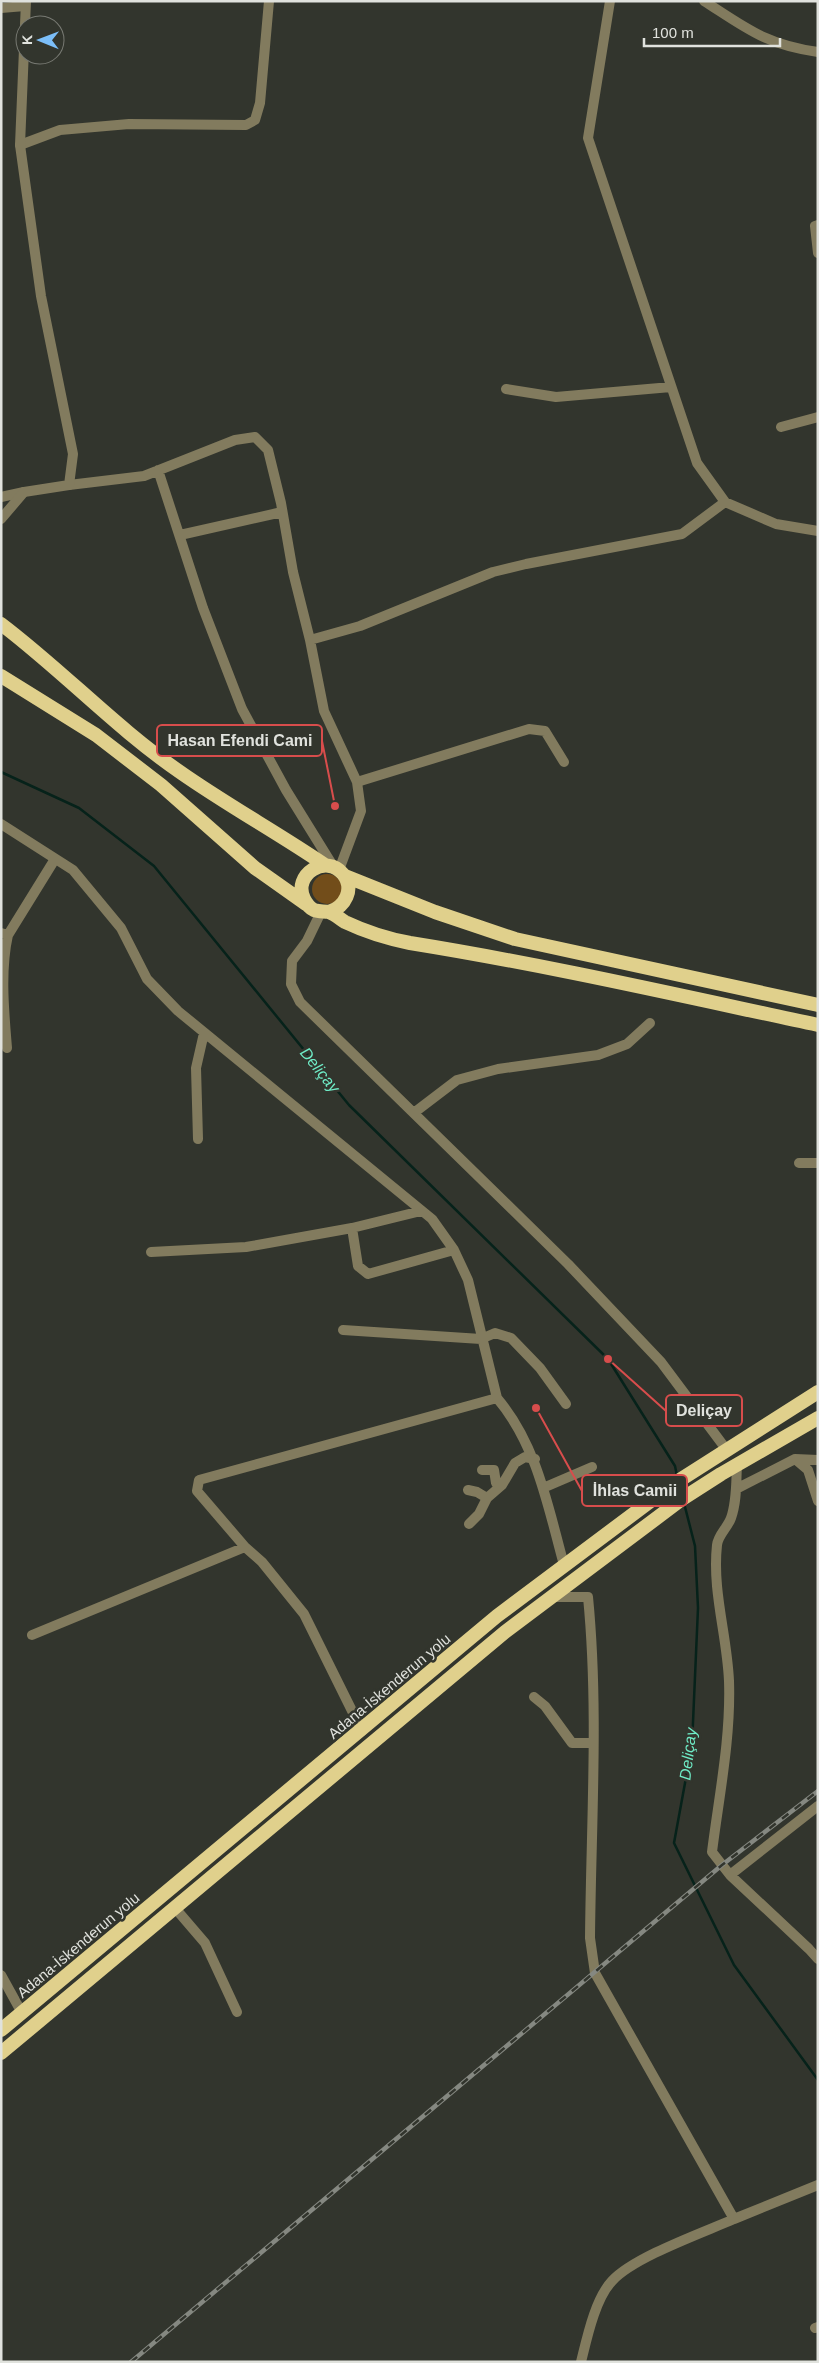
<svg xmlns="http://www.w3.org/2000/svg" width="819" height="2363" viewBox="0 0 819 2363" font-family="Helvetica,sans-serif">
<rect width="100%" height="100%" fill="#32352d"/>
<!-- green -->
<path fill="#724d1a" d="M312 889a15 15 0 1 1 30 0a15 15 0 1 1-30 0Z"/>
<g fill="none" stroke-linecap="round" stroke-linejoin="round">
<!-- stream -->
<path stroke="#06221a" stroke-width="2.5" d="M1,772L79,808L154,866L349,1105L608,1359L675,1466L677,1476
M684,1503L695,1546L698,1608L692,1745L674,1843L734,1965L818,2080"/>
<!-- minor -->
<path stroke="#827b5e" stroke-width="10" d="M610,1L588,138L697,463L725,502L776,524L818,531
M704,1C746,28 766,45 818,52
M1,8L25,6
M20,145L60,130L129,124L246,125L255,120L260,103L269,1
M818,225L815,226L818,253
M506,389L556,397L671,387
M781,427L818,417
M158,470L203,608L242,709L286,790L333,866
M69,485L144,476L235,440L255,437L268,450L281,503L293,572L310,640L324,711L357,782L361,811L339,870
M1,497L24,492
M180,535L282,512
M310,640L360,626L493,572L526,564L682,534L725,502
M357,782L529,729L545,731L564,762
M1,824L73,870L121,928L147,979L178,1011L432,1219L454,1250L468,1280L497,1398C537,1445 548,1507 564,1565
M321,912L307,941L292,961L291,984L300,1002L568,1264L661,1362L726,1449
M1,933L8,935C0,971 4,1011 7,1048
M8,935L55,859
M415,1112L457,1080L498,1069L598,1055L627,1044L650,1023
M198,1139L196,1068L204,1033
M799,1163H818
M352,1228L358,1266L368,1274L454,1250
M151,1252L246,1247L352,1228L421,1211
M343,1330L481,1339L495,1333L511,1338L540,1368L566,1404
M795,1459L818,1460
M737,1465C736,1482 737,1501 731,1518C728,1527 718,1535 717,1545C712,1591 727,1635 729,1681C731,1738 719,1796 712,1852L730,1875L809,1949L818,1959
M482,1470H494L496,1483L502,1485
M543,1488L592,1467
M736,1489L795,1459L808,1470L818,1501
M468,1490L477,1492L487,1498
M469,1524L479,1514L487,1498L502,1485L515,1463L525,1457L535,1459
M552,1597H588C599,1710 591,1824 590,1938L595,1973L734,2219C702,2233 634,2257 612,2281C595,2299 587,2338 581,2362
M32,1635L245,1547
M534,1697L545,1706L572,1743H593
M362,1731L304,1614L262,1562L245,1547L197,1491L199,1480L497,1398
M730,1875L818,1806
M175,1908L205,1943L237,2012
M1,1975L22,2013
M734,2219L818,2185
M815,2328L818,2327"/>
<!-- tertiary -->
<path stroke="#827b5e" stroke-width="10" d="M1,519L24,492L69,485L73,454L41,296L20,145L26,1"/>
<!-- trunk -->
<path stroke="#e0d08c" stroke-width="14" d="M1,624C63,671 116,728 180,772C227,805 278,833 325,865
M1,676L96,735L161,785L255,868L306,904
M345,876L435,912L515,939L818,1005
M329,912C345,907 355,889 343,874C326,853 292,875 304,899C306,903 310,908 314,910C319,912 324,911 329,912C335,914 340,919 345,922C364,931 389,939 410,943C547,965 682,996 818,1025
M1,2030L497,1616L672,1485L818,1392
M1,2053L505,1632L682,1499L721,1474L818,1418"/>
<defs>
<path id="rail" d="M131,2362L722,1865L818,1791"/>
</defs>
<!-- rail casing -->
<use href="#rail" stroke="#858881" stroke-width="4.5"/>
<!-- rail -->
<use href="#rail" stroke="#32352d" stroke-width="2.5" stroke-dasharray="8" stroke-linecap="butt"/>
</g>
<g text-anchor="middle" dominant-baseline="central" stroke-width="5" stroke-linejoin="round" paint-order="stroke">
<!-- street labels -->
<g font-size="15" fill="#e0e2dd" stroke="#32352d">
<text transform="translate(389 1686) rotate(-40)">Adana-İskenderun yolu</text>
<text transform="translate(78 1945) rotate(-40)">Adana-İskenderun yolu</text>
</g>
<!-- water labels -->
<g font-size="16" font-style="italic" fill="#6febc6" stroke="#32352d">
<text transform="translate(320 1070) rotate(51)">Deliçay</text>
<text transform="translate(688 1754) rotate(-83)">Deliçay</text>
</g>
</g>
<!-- callouts -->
<path fill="none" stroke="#d84d4c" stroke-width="2" d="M335 806L322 741M608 1359L666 1411M536 1408L582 1491"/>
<g fill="#d84d4c" stroke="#32352d" stroke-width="2">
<circle cx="335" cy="806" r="5"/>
<circle cx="608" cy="1359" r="5"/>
<circle cx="536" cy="1408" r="5"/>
</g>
<g fill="#32352d" stroke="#d84d4c" stroke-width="2">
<rect x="157" y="725" width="165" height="31" rx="5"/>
<rect x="666" y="1395" width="76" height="31" rx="5"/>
<rect x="582" y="1475" width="105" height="31" rx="5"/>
</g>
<g font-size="16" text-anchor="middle" font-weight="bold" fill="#e0e2dd">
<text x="240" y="746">Hasan Efendi Cami</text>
<text x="704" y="1416">Deliçay</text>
<text x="635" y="1496">İhlas Camii</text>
</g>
<!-- border -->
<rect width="819" height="2363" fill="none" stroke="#e0e2dd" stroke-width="5"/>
<!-- north arrow -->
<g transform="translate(40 40) rotate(271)"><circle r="24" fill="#32352d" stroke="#787a73"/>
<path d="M0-4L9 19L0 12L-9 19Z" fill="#7bbef8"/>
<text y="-8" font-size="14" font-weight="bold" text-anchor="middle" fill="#e0e2dd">K</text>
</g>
<!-- scale -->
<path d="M644 38v8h136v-8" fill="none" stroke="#e0e2dd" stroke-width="2.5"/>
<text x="652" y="38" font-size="15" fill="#e0e2dd" stroke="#32352d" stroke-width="4" paint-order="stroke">100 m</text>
</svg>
